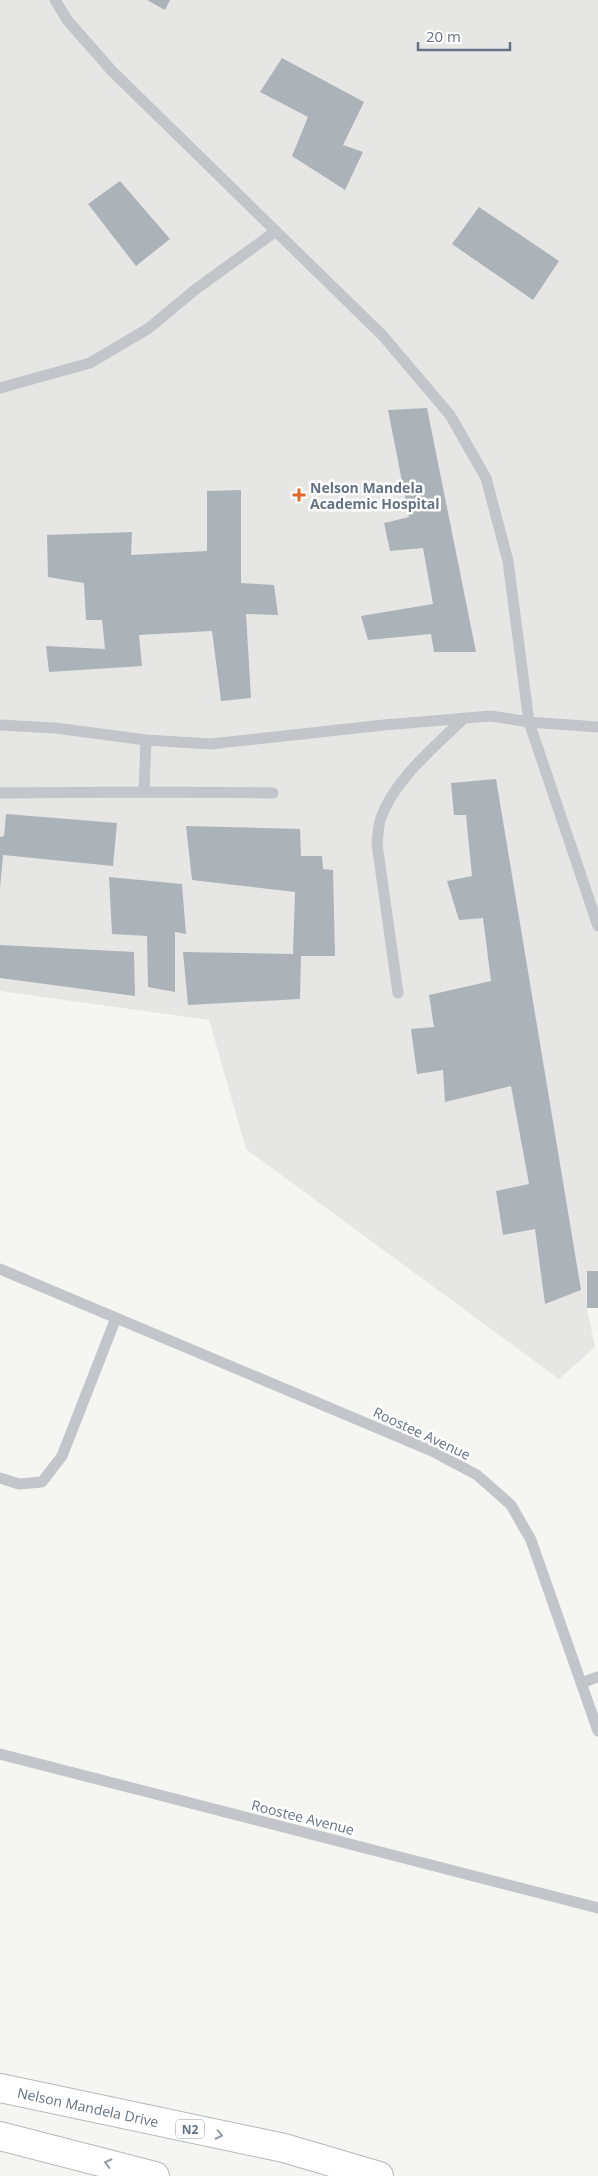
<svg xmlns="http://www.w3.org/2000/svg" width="598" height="2176" viewBox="0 0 598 2176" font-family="'Open Sans',sans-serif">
<rect width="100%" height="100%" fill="#f5f5f1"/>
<!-- built -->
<path fill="#e6e7e5" d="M0,0H598V1271H587V1308L595,1347L559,1379L246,1149L209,1020L0,991Z"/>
<!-- building -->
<path fill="#abb2b8" d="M147,0H170L165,10Z
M282,58L364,102L343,145L363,152L345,190L292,156L308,117L260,92Z
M120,181L170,239L136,266L88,204Z
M479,207L559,261L533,300L452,244Z
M427,408L476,652H434L431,634L368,640L361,616L433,604L423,548L390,551L384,523L409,517L388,410Z
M241,490V583L274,585L278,615L246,614L251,698L221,701L212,631L139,635L142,666L49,672L46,646L105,649L102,620H86L84,583L48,577L47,535L132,532L131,555L207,551V491Z
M496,779L581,1290L545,1304L535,1229L503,1235L496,1191L529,1184L511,1086L445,1102L443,1070L417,1074L411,1029L434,1027L429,995L491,981L483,918L459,920L447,881L472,876L466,815H454L451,783Z
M6,814L117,823L113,866L3,855L0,889V837L4,836Z
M186,826L300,829L301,856H322L323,869L333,870L335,956H301L300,999L188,1005L183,952L293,954L295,892L192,880Z
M109,877L182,884L186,934L175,932V992L148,987L147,936L112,934Z
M0,945L134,952L135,996L0,978Z
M587,1271H598V1308H587Z"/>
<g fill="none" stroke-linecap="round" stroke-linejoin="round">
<defs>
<path id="highway" d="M0,2088L284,2148L379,2176
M0,2136L155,2176"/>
</defs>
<!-- highway casing -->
<use href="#highway" stroke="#b5b8bb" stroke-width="30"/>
<!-- lane -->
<path stroke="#c2c5c9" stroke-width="11" d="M55,0L68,21L112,71L383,336L450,415L486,478L508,561L529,722L598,926
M0,388L90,363L149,328L196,289L276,231
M0,725L55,728L146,740L210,744L384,725L491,716L529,722L598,727
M144,792L273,793
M0,793L144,792L146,740
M398,993L377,844C378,837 378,828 380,821C392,781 435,747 464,718
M0,1269L432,1451L477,1475L511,1505L531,1540L598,1731
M0,1478L19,1484L42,1482L62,1456L116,1318
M581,1683L598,1677
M0,1754L598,1908"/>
<!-- highway -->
<use href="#highway" stroke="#fff" stroke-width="28"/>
</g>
<!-- one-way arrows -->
<defs><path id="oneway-chevron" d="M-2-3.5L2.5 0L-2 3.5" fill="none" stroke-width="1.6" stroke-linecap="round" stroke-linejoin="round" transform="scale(1.25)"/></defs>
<g stroke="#929ca8">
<use href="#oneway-chevron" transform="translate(219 2135) rotate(12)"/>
<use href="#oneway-chevron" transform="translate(108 2163) rotate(-166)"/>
</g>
<!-- markers -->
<path fill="#e56522" stroke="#fff" stroke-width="2" d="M296.5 487.5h5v5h5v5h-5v5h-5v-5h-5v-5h5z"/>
<g text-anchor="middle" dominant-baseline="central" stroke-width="5" stroke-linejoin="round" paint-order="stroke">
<!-- shield labels -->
<rect fill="#fff" stroke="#929ca8" stroke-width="1" x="176" y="2119.5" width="28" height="19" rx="4"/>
<g font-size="12" font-weight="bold" fill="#647283">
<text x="190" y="2129">N2</text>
</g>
<!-- poi labels -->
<g font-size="14" font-weight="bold" fill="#647283" stroke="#fff" text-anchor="start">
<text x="310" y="487">Nelson Mandela<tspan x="310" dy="16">Academic Hospital</tspan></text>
</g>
<!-- street labels -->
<g font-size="14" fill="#647283" stroke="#fff">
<text transform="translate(422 1433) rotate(25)">Roostee Avenue</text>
<text transform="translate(303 1817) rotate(14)">Roostee Avenue</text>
<text transform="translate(88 2107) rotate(12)">Nelson Mandela Drive</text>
</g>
</g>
<!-- scale -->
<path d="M418 42v8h92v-8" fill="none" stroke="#647283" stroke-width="2.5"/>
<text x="426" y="42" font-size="15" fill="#647283" stroke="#ffffff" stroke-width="4" paint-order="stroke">20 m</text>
</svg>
